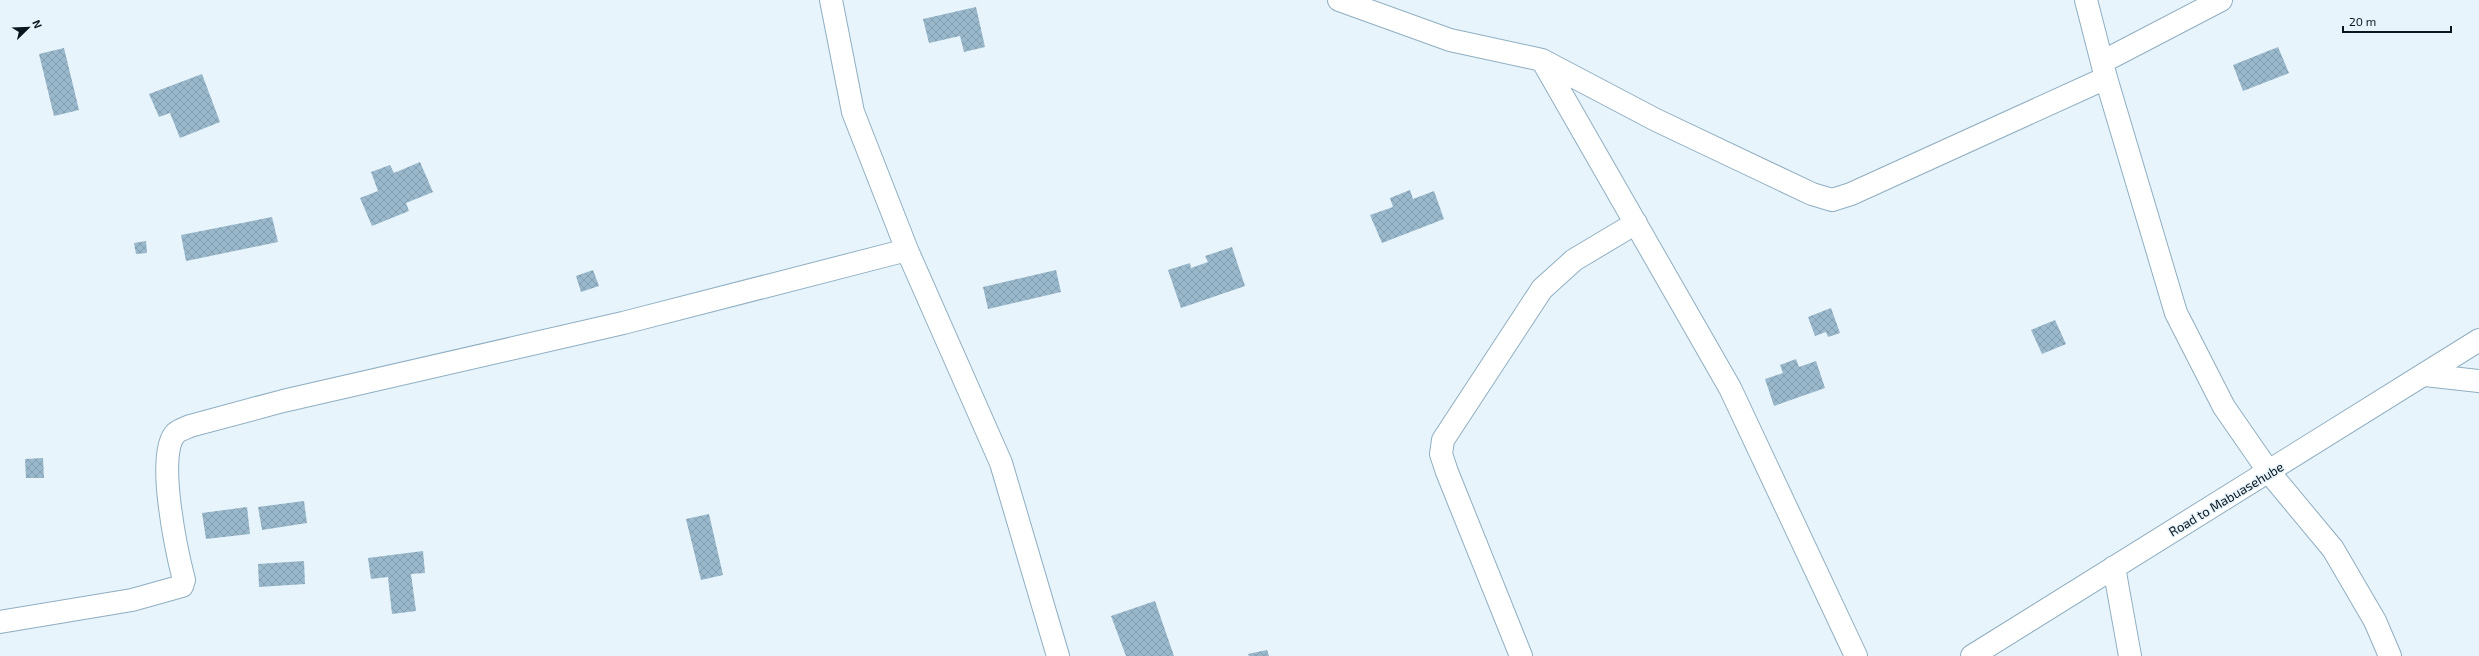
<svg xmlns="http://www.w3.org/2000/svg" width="2479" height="656" viewBox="0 0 2479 656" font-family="'Exo 2',sans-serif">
<defs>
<pattern id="building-cross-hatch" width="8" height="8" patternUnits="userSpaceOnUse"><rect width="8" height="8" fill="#99b8cb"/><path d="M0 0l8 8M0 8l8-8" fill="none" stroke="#829dae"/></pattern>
</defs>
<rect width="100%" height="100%" fill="#e7f4fc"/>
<!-- building -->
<path fill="url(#building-cross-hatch)" d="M976,7L985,47L964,52L960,36L929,43L923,19Z
M2278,47L2289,73L2243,91L2233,65Z
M64,48L79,110L54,116L39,54Z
M202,74L220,122L180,138L170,113L159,117L149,94Z
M420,162L433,192L406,203L409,211L372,226L360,198L378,191L371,172L390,165L394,173Z
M1410,190L1413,199L1434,191L1444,219L1382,243L1370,215L1393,207L1390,198Z
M272,217L278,242L186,261L181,235Z
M146,241L147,253L136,254L134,243Z
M1232,247L1245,286L1181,308L1168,270L1190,263L1191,268L1208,262L1205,256Z
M593,270L599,286L581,292L576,276Z
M1056,270L1061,292L988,309L983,287Z
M1831,308L1840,333L1828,337L1826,332L1815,336L1808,317Z
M2055,320L2066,344L2042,354L2031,330Z
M1796,359L1799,367L1816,361L1825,388L1774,406L1765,379L1783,373L1780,365Z
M43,458L44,478H26L25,459Z
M304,501L307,523L262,530L258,507Z
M247,507L250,534L206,539L202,513Z
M709,514L723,575L701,580L686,519Z
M423,551L425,573L411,574L416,611L392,614L388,577L371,579L368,558Z
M304,561L305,584L259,587L258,564Z
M1155,601L1174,656H1126L1111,616Z
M1267,650L1269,656H1249L1248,654Z"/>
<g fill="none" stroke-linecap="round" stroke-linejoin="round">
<defs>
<path id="minor" d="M831,0L853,112L907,250L1001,463L1058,656
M1339,0L1450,40L1542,60L1656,120L1812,194L1832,200L1851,194L2106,78
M2086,0L2106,78L2176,313L2224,407L2269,472L2333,549L2375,621L2390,656
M1542,60L1730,388L1856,656
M2102,62L2221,0
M2425,375L2479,381
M2114,567L2130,656
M0,622L132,600L182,586L184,580C177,553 155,452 176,433C179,430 186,428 190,426L283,401L623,323L907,250
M1521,656L1447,472L1441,454L1443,440L1542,289L1574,260L1636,223"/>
<path id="secondary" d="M1972,656L2479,340"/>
</defs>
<!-- minor casing -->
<use href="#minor" stroke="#8faec1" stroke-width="24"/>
<!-- secondary casing -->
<use href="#secondary" stroke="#8faec1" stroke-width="24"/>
<!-- minor -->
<use href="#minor" stroke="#fff" stroke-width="22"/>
<!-- secondary -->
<use href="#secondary" stroke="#fff" stroke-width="22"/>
</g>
<g text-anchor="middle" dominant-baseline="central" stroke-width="3" stroke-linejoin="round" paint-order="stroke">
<!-- street labels -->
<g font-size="13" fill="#0a161d" stroke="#e7f4fc">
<text transform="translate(2226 499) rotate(-31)">Road to Mabuasehube</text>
</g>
</g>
<!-- north arrow -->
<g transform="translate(28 28) rotate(67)" stroke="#e7f4fc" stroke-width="3" paint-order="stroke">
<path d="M0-3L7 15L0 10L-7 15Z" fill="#0a161d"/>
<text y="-6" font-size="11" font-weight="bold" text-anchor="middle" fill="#0a161d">N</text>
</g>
<!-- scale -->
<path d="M2343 26v6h108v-6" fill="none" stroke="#0a161d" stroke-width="2"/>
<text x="2349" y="26" font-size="12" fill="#0a161d" stroke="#e7f4fc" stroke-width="3" paint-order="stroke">20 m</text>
</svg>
